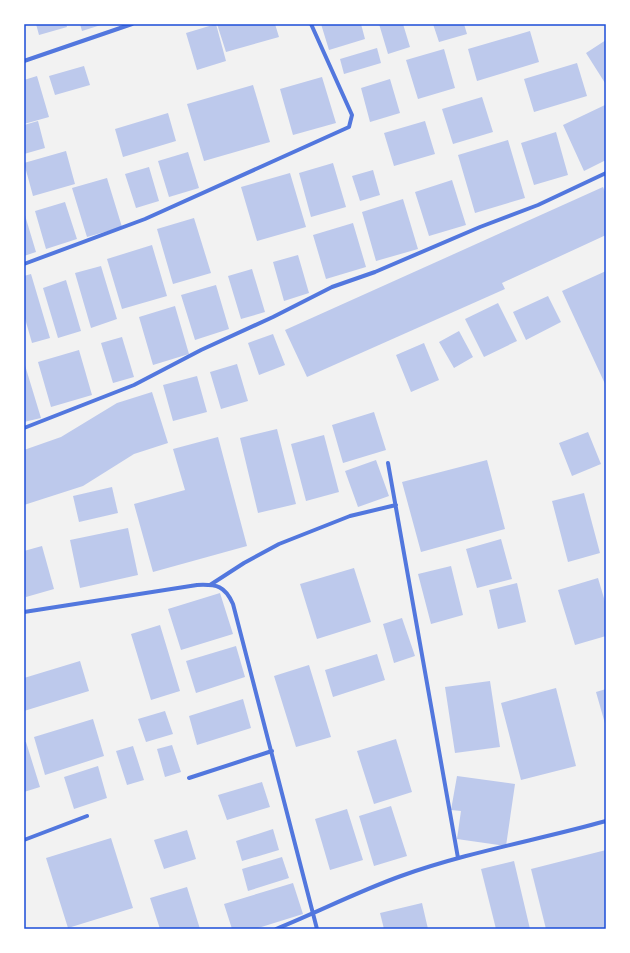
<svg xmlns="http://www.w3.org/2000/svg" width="630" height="953" viewBox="0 0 630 953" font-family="'Fira Sans Condensed',sans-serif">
<rect width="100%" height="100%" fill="#f2f2f2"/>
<!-- building -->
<path fill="#bdc9ec" d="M36,24H66L67,27L39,35Z
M80,24H104L82,31Z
M216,24L226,61L197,70L186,33Z
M217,24H275L279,37L226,52Z
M321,24H361L365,39L329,50Z
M379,24H403L410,47L388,54Z
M433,24H464L467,34L439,42Z
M530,31L539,62L477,81L468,49Z
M606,40V82L605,83L586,53Z
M377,48L381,63L344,74L340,59Z
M444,49L455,88L418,99L406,60Z
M577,63L587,96L534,112L524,79Z
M84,66L90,85L55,95L49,76Z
M37,76L49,117L24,124V80Z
M322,77L336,123L293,135L280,89Z
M390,79L400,113L370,122L361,88Z
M253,85L270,142L204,161L187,104Z
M482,97L493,132L453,144L442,109Z
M605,105L606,160L584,171L563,125Z
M168,113L176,141L123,157L115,129Z
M38,121L45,148L24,154V125Z
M425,121L435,154L394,166L384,133Z
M556,132L568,175L534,185L521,143Z
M508,140L525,198L475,213L458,155Z
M66,151L75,184L33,196L24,163Z
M188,152L199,188L169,197L158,161Z
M333,163L346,207L311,217L299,173Z
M149,167L159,201L136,208L125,174Z
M373,170L380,195L360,201L352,176Z
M290,173L306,227L257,241L241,187Z
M107,178L122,227L87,237L72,188Z
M452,180L466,225L429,236L415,192Z
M603,187L606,194V235L502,283L505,289L307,377L285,330Z
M403,199L418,249L376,261L362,212Z
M65,202L77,239L46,249L35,211Z
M24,212L36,252L24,256Z
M194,218L211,273L173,284L157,229Z
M353,223L366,267L326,279L313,235Z
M152,245L167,296L122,309L107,259Z
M298,255L309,293L284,301L273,262Z
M101,266L117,319L91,328L75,273Z
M252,269L265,312L241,319L228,276Z
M606,271V386L562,291Z
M31,274L50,338L32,343L24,315V276Z
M66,280L81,331L58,338L43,288Z
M216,285L229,329L195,340L181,295Z
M548,296L561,322L526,340L513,312Z
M498,303L517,341L484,357L465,319Z
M175,306L189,354L153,365L139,317Z
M459,331L473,357L454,368L439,342Z
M273,334L285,365L259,375L248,343Z
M122,337L134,377L113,383L101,343Z
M424,343L439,380L411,392L396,355Z
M79,350L92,395L51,407L38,362Z
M24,362L41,418L24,422Z
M237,364L248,401L221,409L210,372Z
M197,376L207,412L173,421L163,385Z
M152,392L168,443L134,454L83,486L24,505V450L61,437L117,403Z
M374,412L386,450L343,463L332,425Z
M277,429L296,504L258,513L240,438Z
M588,432L601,464L572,476L559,443Z
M324,435L339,492L306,501L291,444Z
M218,437L247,546L153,572L134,504L185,490L173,449Z
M376,460L389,496L358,507L345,471Z
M487,460L505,529L421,552L402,482Z
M112,487L118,513L79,522L73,496Z
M584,493L600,553L568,562L552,501Z
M128,528L138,575L80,588L70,540Z
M501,539L512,579L477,588L466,549Z
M42,546L54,589L26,597L24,589V551Z
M451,566L463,615L431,624L418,574Z
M354,568L371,622L317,639L300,584Z
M598,578L606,605V636L575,645L558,590Z
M517,583L526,622L498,629L489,590Z
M220,593L233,634L181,650L168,609Z
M402,618L415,656L394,663L383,624Z
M160,625L180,691L151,700L131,634Z
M236,646L245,677L196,693L186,661Z
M377,654L385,680L333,697L325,670Z
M80,661L89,691L24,711V678Z
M309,665L331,737L296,747L274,676Z
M490,681L500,747L455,753L445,687Z
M556,688L576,766L521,780L501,703Z
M606,689V727L596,692Z
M243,699L251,728L197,745L189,716Z
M165,711L173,734L146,742L138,719Z
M93,719L104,756L45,775L34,737Z
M396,739L412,792L374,804L357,751Z
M24,742H26L40,787L24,792Z
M172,745L181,772L165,777L157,749Z
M133,746L144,780L127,785L116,751Z
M98,766L107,798L74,809L64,777Z
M457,776L515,784L506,846L457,839L461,811L451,810Z
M262,782L270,807L227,820L218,795Z
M391,806L407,856L374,866L359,816Z
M347,809L363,860L330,870L315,819Z
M273,829L279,850L242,861L236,841Z
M187,830L196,859L164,869L154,840Z
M111,838L133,908L68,928L46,858Z
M606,850V929H546L531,869Z
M282,857L289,878L248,891L242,869Z
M514,861L530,929H496L481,869Z
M293,883L303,914L255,929H232L224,904Z
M187,887L200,929H160L150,898Z
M422,903L428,929H384L380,913Z"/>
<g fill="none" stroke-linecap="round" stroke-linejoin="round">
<!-- minor -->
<path stroke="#5277de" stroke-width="4" d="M24,61L132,24
M24,264L145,219L349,127L352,115L311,24
M24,428L134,385L201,350L273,317L332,287L375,272L480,227L538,205L606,173
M388,463L458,858
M210,585L244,563L279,544L350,516L396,505
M24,612L197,585C217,584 225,586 233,604L317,929
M189,778L272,751
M24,840L87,816
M276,929C318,912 359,891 401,876C468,852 538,840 606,821"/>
</g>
<!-- border -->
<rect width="630" height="953" fill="none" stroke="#ffffff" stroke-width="50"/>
<rect x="25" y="25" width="580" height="903" fill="none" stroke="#1d4ed8" stroke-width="1.5"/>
</svg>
